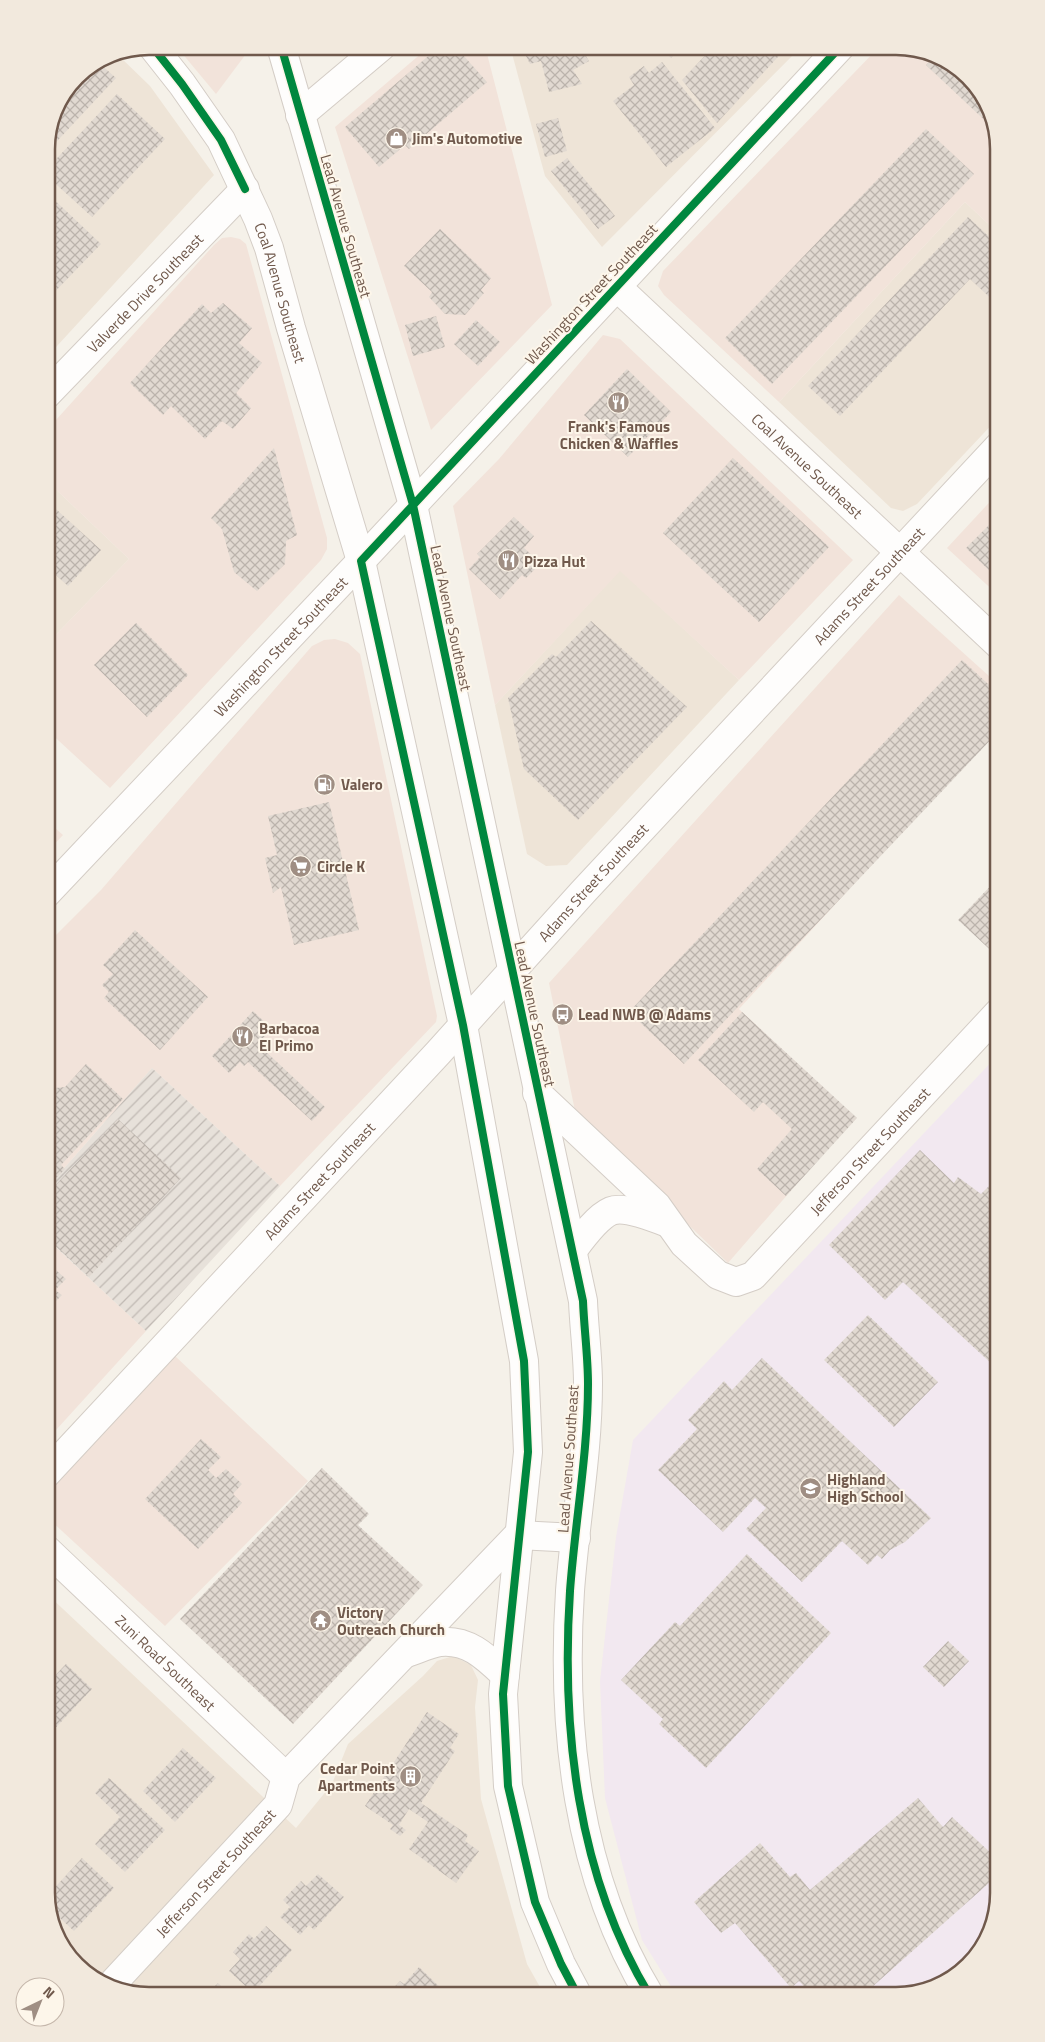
<svg xmlns="http://www.w3.org/2000/svg" width="1045" height="2042" viewBox="0 0 1045 2042" font-family="'Titillium Web',sans-serif">
<defs>
<pattern id="industrial-furrows" width="10" height="10" patternUnits="userSpaceOnUse" patternTransform="scale(1.25)"><rect width="10" height="10" fill="#e7e1da"/><path d="M-1 1l2-2M0 10L10 0M9 11l2-2" fill="none" stroke="#c0b9b3"/></pattern>
<pattern id="building-cross-hatch" width="8" height="8" patternUnits="userSpaceOnUse" patternTransform="scale(1.25)"><rect width="8" height="8" fill="#e1d9d1"/><path d="M0 0l8 8M0 8l8-8" fill="none" stroke="#bbb3ac"/></pattern>
</defs>
<rect width="100%" height="100%" fill="#f5f1e9"/>
<!-- residential -->
<path fill="#eee4d7" d="M510,46H802L602,247L545,176Z
M116,53L150,86L214,175L46,358V142L57,104L76,76L110,54Z
M965,202L999,234V417L917,504L903,511L891,508L779,402Z
M46,480L129,559L46,645Z
M620,570L739,680L567,865L546,866L527,854L495,705Z
M46,1593L296,1828L332,1784L348,1744L423,1676L437,1661L453,1656L471,1665L478,1680L475,1707L481,1799L527,1964L545,1996H142L86,1975L54,1932L46,1893Z"/>
<!-- commercial -->
<path fill="#f2e3da" d="M176,46H252L216,94Z
M430,46H485L552,305L431,430L335,127Z
M880,46H903L959,67L991,110L999,149V234L965,202L779,402L664,295L658,286L663,271Z
M231,237L240,239L246,244L327,538V549L321,560L110,788L46,729V645L129,559L46,480V431L214,245L222,238Z
M603,335L620,339L853,560L739,680L620,571L495,705L453,506L499,459Z
M999,492V596L947,548Z
M899,595L999,685V726L739,1009L855,1117L728,1263L576,1116L549,983Z
M335,639L348,643L360,654L437,1016L436,1022L280,1186L152,1068L46,1189V945L101,890L312,646L324,640Z
M46,820L63,835L46,853Z
M46,1238L146,1331L46,1441Z
M175,1356L308,1481L165,1626L49,1519L46,1500L49,1491Z"/>
<!-- industrial -->
<path fill="url(#industrial-furrows)" d="M152,1068L280,1186L146,1331L46,1238V1189Z"/>
<!-- education -->
<path fill="#f2e8f0" d="M999,1054V1894L981,1951L935,1988L896,1996H677L642,1940L605,1798L600,1681L616,1537L633,1440Z"/>
<!-- building -->
<path fill="url(#building-cross-hatch)" d="M440,46H455L487,82L409,149L405,145L379,167L345,127Z
M533,46H591L583,51L589,61L573,70L582,84L549,92L541,61L530,64L526,56L535,50Z
M659,46H681L671,58Z
M714,46H788L717,123L682,80Z
M933,58L959,67L991,110L995,130L926,65Z
M98,62L116,78L46,153V142L57,104L76,76Z
M662,62L715,128L666,167L613,101L634,85L629,77L644,66L649,73Z
M117,94L165,139L92,217L46,175V170Z
M558,118L567,151L545,157L536,124Z
M926,129L974,174L772,384L725,338Z
M567,158L615,216L598,229L551,171Z
M46,192L101,244L46,301Z
M968,217L999,246V306L970,279L840,416L808,386Z
M440,229L491,278L481,290L484,293L465,315L445,314L429,297L432,292L404,266Z
M223,303L252,328L239,343L262,363L236,393L251,408L233,429L222,421L205,439L171,406L163,415L130,383L202,304L211,313Z
M436,316L445,347L413,356L405,325Z
M476,320L500,342L478,366L454,344Z
M627,369L671,412L628,457L584,415Z
M274,448L297,535L286,541L285,564L257,591L234,572L222,529L211,518Z
M733,458L829,547L759,622L663,533Z
M46,500L101,550L68,586L46,566Z
M999,515V580L966,548Z
M514,517L534,536L524,548L541,563L526,578L522,575L500,599L469,569L480,557L477,554Z
M591,621L687,707L578,820L524,769L508,698L552,654L556,657Z
M136,623L188,675L147,717L94,665Z
M962,660L999,694V731L684,1064L629,1012Z
M329,802L359,930L294,945L281,887L273,893L265,858L277,855L268,816Z
M999,877V958L958,920Z
M135,930L208,997L160,1050L104,998L109,992L102,985L113,974L103,965Z
M253,1011L272,1029L262,1039L266,1043L262,1048L325,1107L312,1121L248,1062L244,1066L240,1062L229,1073L212,1056Z
M742,1012L857,1118L786,1196L757,1169L792,1129L763,1102L754,1112L698,1060Z
M86,1064L123,1099L61,1165L65,1169L46,1189V1089L65,1087Z
M118,1119L181,1178L89,1277L46,1237V1195Z
M920,1150L954,1183L958,1177L981,1194L999,1176V1361L994,1366L903,1282L885,1300L829,1245Z
M46,1261L66,1279L55,1290L62,1295L46,1311Z
M868,1315L938,1382L894,1427L824,1360Z
M762,1358L931,1518L905,1542L890,1550L882,1559L877,1555L868,1565L842,1541L802,1582L746,1529L766,1508L755,1498L723,1532L658,1470L697,1429L688,1420L724,1381L732,1390Z
M201,1439L221,1457L208,1470L216,1478L226,1469L242,1484L233,1494L242,1503L198,1549L145,1499Z
M322,1468L369,1514L358,1525L423,1585L293,1724L180,1619Z
M747,1554L831,1633L706,1768L659,1724L663,1719L621,1680L675,1622L680,1626Z
M948,1641L969,1661L944,1687L923,1667Z
M46,1646L53,1652L46,1659Z
M66,1664L92,1689L46,1738V1685Z
M427,1712L459,1734L450,1748L455,1751L421,1803L468,1835L465,1841L479,1851L456,1883L409,1849L428,1822L409,1809L399,1825L406,1830L400,1836L390,1829L393,1825L365,1806Z
M183,1748L216,1778L175,1822L143,1791Z
M109,1778L165,1830L125,1872L95,1844L120,1817L95,1793Z
M918,1798L943,1827L952,1817L994,1856L999,1851V1874L862,1996H813L799,1981L791,1988L735,1923L721,1933L694,1902L760,1843L790,1877L796,1873L810,1890Z
M999,1805V1825L989,1816Z
M82,1858L114,1888L74,1931L49,1908L47,1896Z
M318,1874L344,1897L314,1930L309,1925L300,1935L280,1917L290,1907L283,1900L301,1881L306,1886Z
M266,1926L292,1950L253,1993L229,1971L240,1959L233,1952L249,1934L254,1939Z
M419,1967L446,1993L443,1996H386L400,1981L404,1984Z
M218,1983L232,1996H192L200,1987L207,1994Z"/>
<g fill="none" stroke-linecap="round" stroke-linejoin="round">
<defs>
<g id="street">
<path d="M300,115L382,46"/>
<path id="s1" d="M617,287L999,645"/>
<path id="s2" d="M46,395L245,189"/>
<path id="s3" d="M46,894L361,561"/>
<path id="s4" d="M537,1093L657,1206L684,1244L718,1275L736,1282L753,1276L999,1012"/>
<path d="M573,1250C582,1238 597,1217 611,1211C624,1206 655,1218 668,1223"/>
<path id="s5" d="M46,1474L438,1053L583,892L999,446"/>
<path id="s6" d="M46,1549L286,1777"/>
<path d="M406,1653C416,1650 429,1644 440,1642C468,1639 486,1657 505,1675"/>
<path id="s7" d="M112,1984L278,1805L286,1777L518,1535L576,1538"/>
</g>
<g id="secondary">
<path id="s8" d="M152,46L182,84L221,140L258,219L269,248L291,328L361,561L463,1025L524,1361L528,1452L503,1694L508,1786L535,1902L561,1964L578,1996"/>
<path d="M281,46L413,505L583,1301C584,1328 588,1356 588,1384C588,1453 575,1522 570,1591C561,1728 577,1876 650,1996"/>
<path d="M361,561L841,46"/>
</g>
</defs>
<!-- street casing -->
<use href="#street" stroke="#d4cdc6" stroke-width="30"/>
<!-- secondary casing -->
<use href="#secondary" stroke="#d4cdc6" stroke-width="30"/>
<!-- street -->
<use href="#street" stroke="#fefdfc" stroke-width="28"/>
<!-- secondary -->
<use href="#secondary" stroke="#fefdfc" stroke-width="28"/>
<defs>
<path id="cycleway" d="M152,46L182,84L221,140L245,189
M281,46L413,505L583,1301C584,1328 588,1356 588,1384C588,1453 575,1522 570,1591C561,1728 577,1876 650,1996
M578,1996L561,1964L535,1902L508,1786L503,1694L528,1452L524,1361L463,1025L361,561L841,46"/>
</defs>
<!-- cycleway casing -->
<use href="#cycleway" stroke="#fdf6ea" stroke-width="11"/>
<!-- cycleway -->
<use href="#cycleway" stroke="#00873e" stroke-width="8"/>
</g>
<!-- icons -->
<defs>
<symbol id="shop-disc" viewBox="-11 -11 22 22"><circle r="9.5" fill="#9f8e83" stroke="#fdf6ea"/><path d="M-5-2.5h2.3a2.7 3.5 0 0 1 5.4 0H5L5.5 6h-11ZM-1.5-2.5h3a1.5 2.3 0 0 0-3 0Z" fill="#fff"/></symbol>
<symbol id="restaurant-disc" viewBox="-11 -11 22 22"><circle r="9.5" fill="#9f8e83" stroke="#fdf6ea"/><path d="M-5-6h1v4h1v-4h1v4h1v-4h1v5L-1.5 .5V6h-2V.5L-5-1ZM5-6V6H3V1.5H1.5Q1.5-4 5-6Z" fill="#fff"/></symbol>
<symbol id="fuel-disc" viewBox="-11 -11 22 22"><circle r="9.5" fill="#9f8e83" stroke="#fdf6ea"/><path d="M-5.5-6h7V0h2V4h1.3V-2.5L3-4.5l.8-.8L6-3V5H2.5V1h-1V6h-7ZM-4.2-4.7v3.2H.2V-4.7Z" fill="#fff"/></symbol>
<symbol id="supermarket-disc" viewBox="-11 -11 22 22"><circle r="9.5" fill="#9f8e83" stroke="#fdf6ea"/><path d="M-6-5.5h2.5l.6 2H6L4.5 2H-2.5L-4.4-4H-6ZM-1.5 3.2a1.3 1.3 0 1 0 .1 0ZM3 3.2a1.3 1.3 0 1 0 .1 0Z" fill="#fff"/></symbol>
<symbol id="bus-disc" viewBox="-11 -11 22 22"><circle r="9.5" fill="#9f8e83" stroke="#fdf6ea"/><path d="M-5-6H5V4H4V6H2V4H-2V6H-4V4H-5ZM-3.5-4V0h7V-4ZM-3.5 1.2v1.5H-2V1.2ZM2 1.2v1.5H3.5V1.2Z" fill="#fff"/></symbol>
<symbol id="school-disc" viewBox="-11 -11 22 22"><circle r="9.5" fill="#9f8e83" stroke="#fdf6ea"/><path d="M0-5L7-2L0 1L-7-2ZM-4 1L0 2.5L4 1V4Q0 6-4 4Z" fill="#fff"/></symbol>
<symbol id="temple-disc" viewBox="-11 -11 22 22"><circle r="9.5" fill="#9f8e83" stroke="#fdf6ea"/><path d="M0-6L5-2H3V0L6.5 2.5H4V6H1.5V3h-3V6H-4V2.5H-6.5L-3 0V-2H-5Z" fill="#fff"/></symbol>
<symbol id="building-disc" viewBox="-11 -11 22 22"><circle r="9.5" fill="#9f8e83" stroke="#fdf6ea"/><path d="M-4-6H4V6H1V3H-1V6H-4ZM-2.5-4.3h1.7v1.8h-1.7ZM.8-4.3h1.7v1.8H.8ZM-2.5-1h1.7V.8h-1.7ZM.8-1h1.7V.8H.8Z" fill="#fff"/></symbol>
</defs>
<g fill-rule="evenodd">
<use href="#shop-disc" x="384" y="126" width="25" height="25"/>
<use href="#restaurant-disc" x="606" y="390" width="25" height="25"/>
<use href="#restaurant-disc" x="496" y="548" width="25" height="25"/>
<use href="#fuel-disc" x="312" y="772" width="25" height="25"/>
<use href="#supermarket-disc" x="288" y="854" width="25" height="25"/>
<use href="#bus-disc" x="550" y="1002" width="25" height="25"/>
<use href="#restaurant-disc" x="230" y="1024" width="25" height="25"/>
<use href="#school-disc" x="798" y="1476" width="25" height="25"/>
<use href="#temple-disc" x="308" y="1608" width="25" height="25"/>
<use href="#building-disc" x="398" y="1764" width="25" height="25"/>
</g>
<g text-anchor="middle" dominant-baseline="central" stroke-width="4" stroke-linejoin="round" paint-order="stroke">
<!-- poi labels -->
<g font-size="15" font-weight="bold" fill="#70594c" stroke="#fdf6ea" text-anchor="start">
<text x="412" y="138">Jim's Automotive</text>
<text x="619" y="426" text-anchor="middle">Frank's Famous<tspan x="619" dy="17">Chicken &amp; Waffles</tspan></text>
<text x="524" y="561">Pizza Hut</text>
<text x="341" y="784">Valero</text>
<text x="317" y="866">Circle K</text>
<text x="578" y="1014">Lead NWB @ Adams</text>
<text x="259" y="1028">Barbacoa<tspan x="259" dy="17">El Primo</tspan></text>
<text x="827" y="1479">Highland<tspan x="827" dy="17">High School</tspan></text>
<text x="337" y="1612">Victory<tspan x="337" dy="17">Outreach Church</tspan></text>
<text x="395" y="1768" text-anchor="end">Cedar Point<tspan x="395" dy="17">Apartments</tspan></text>
</g>
<!-- street labels -->
<g font-size="15" fill="#70594c" stroke="#fdf6ea">
<text transform="translate(346 226) rotate(74)">Lead Avenue Southeast</text>
<text stroke="none"><textPath href="#s2" startOffset="142">Valverde Drive Southeast</textPath></text>
<text stroke="none"><textPath href="#s8" startOffset="281">Coal Avenue Southeast</textPath></text>
<text transform="translate(591 294) rotate(-47)">Washington Street Southeast</text>
<text stroke="none"><textPath href="#s1" startOffset="261">Coal Avenue Southeast</textPath></text>
<text stroke="none"><textPath href="#s5" startOffset="1211">Adams Street Southeast</textPath></text>
<text transform="translate(451 618) rotate(78)">Lead Avenue Southeast</text>
<text stroke="none"><textPath href="#s3" startOffset="341">Washington Street Southeast</textPath></text>
<text stroke="none"><textPath href="#s5" startOffset="806">Adams Street Southeast</textPath></text>
<text transform="translate(535 1014) rotate(78)">Lead Avenue Southeast</text>
<text stroke="none"><textPath href="#s4" startOffset="466">Jefferson Street Southeast</textPath></text>
<text stroke="none"><textPath href="#s5" startOffset="401">Adams Street Southeast</textPath></text>
<text transform="translate(568 1459) rotate(-86)">Lead Avenue Southeast</text>
<text stroke="none"><textPath href="#s6" startOffset="165">Zuni Road Southeast</textPath></text>
<text stroke="none"><textPath href="#s7" startOffset="152">Jefferson Street Southeast</textPath></text>
</g>
</g>
<!-- crop -->
<path d="M0 0H1045V2042H0ZM149 55H896A94 94 0 0 1 990 149V1893A94 94 0 0 1 896 1987H149A94 94 0 0 1 55 1893V149A94 94 0 0 1 149 55Z" fill="#f2e9dd" fill-rule="evenodd"/>
<path fill="none" stroke="#70594c" stroke-width="2.5" d="M149 55H896A94 94 0 0 1 990 149V1893A94 94 0 0 1 896 1987H149A94 94 0 0 1 55 1893V149A94 94 0 0 1 149 55Z"/>
<!-- north arrow -->
<g transform="translate(40 2002) rotate(43)"><circle r="24" fill="#fdf6ea" stroke="#c5b7ab"/>
<path d="M0-4L9 19L0 12L-9 19Z" fill="#9f8e83"/>
<text y="-8" font-size="14" font-weight="bold" text-anchor="middle" fill="#70594c">N</text>
</g>
</svg>
